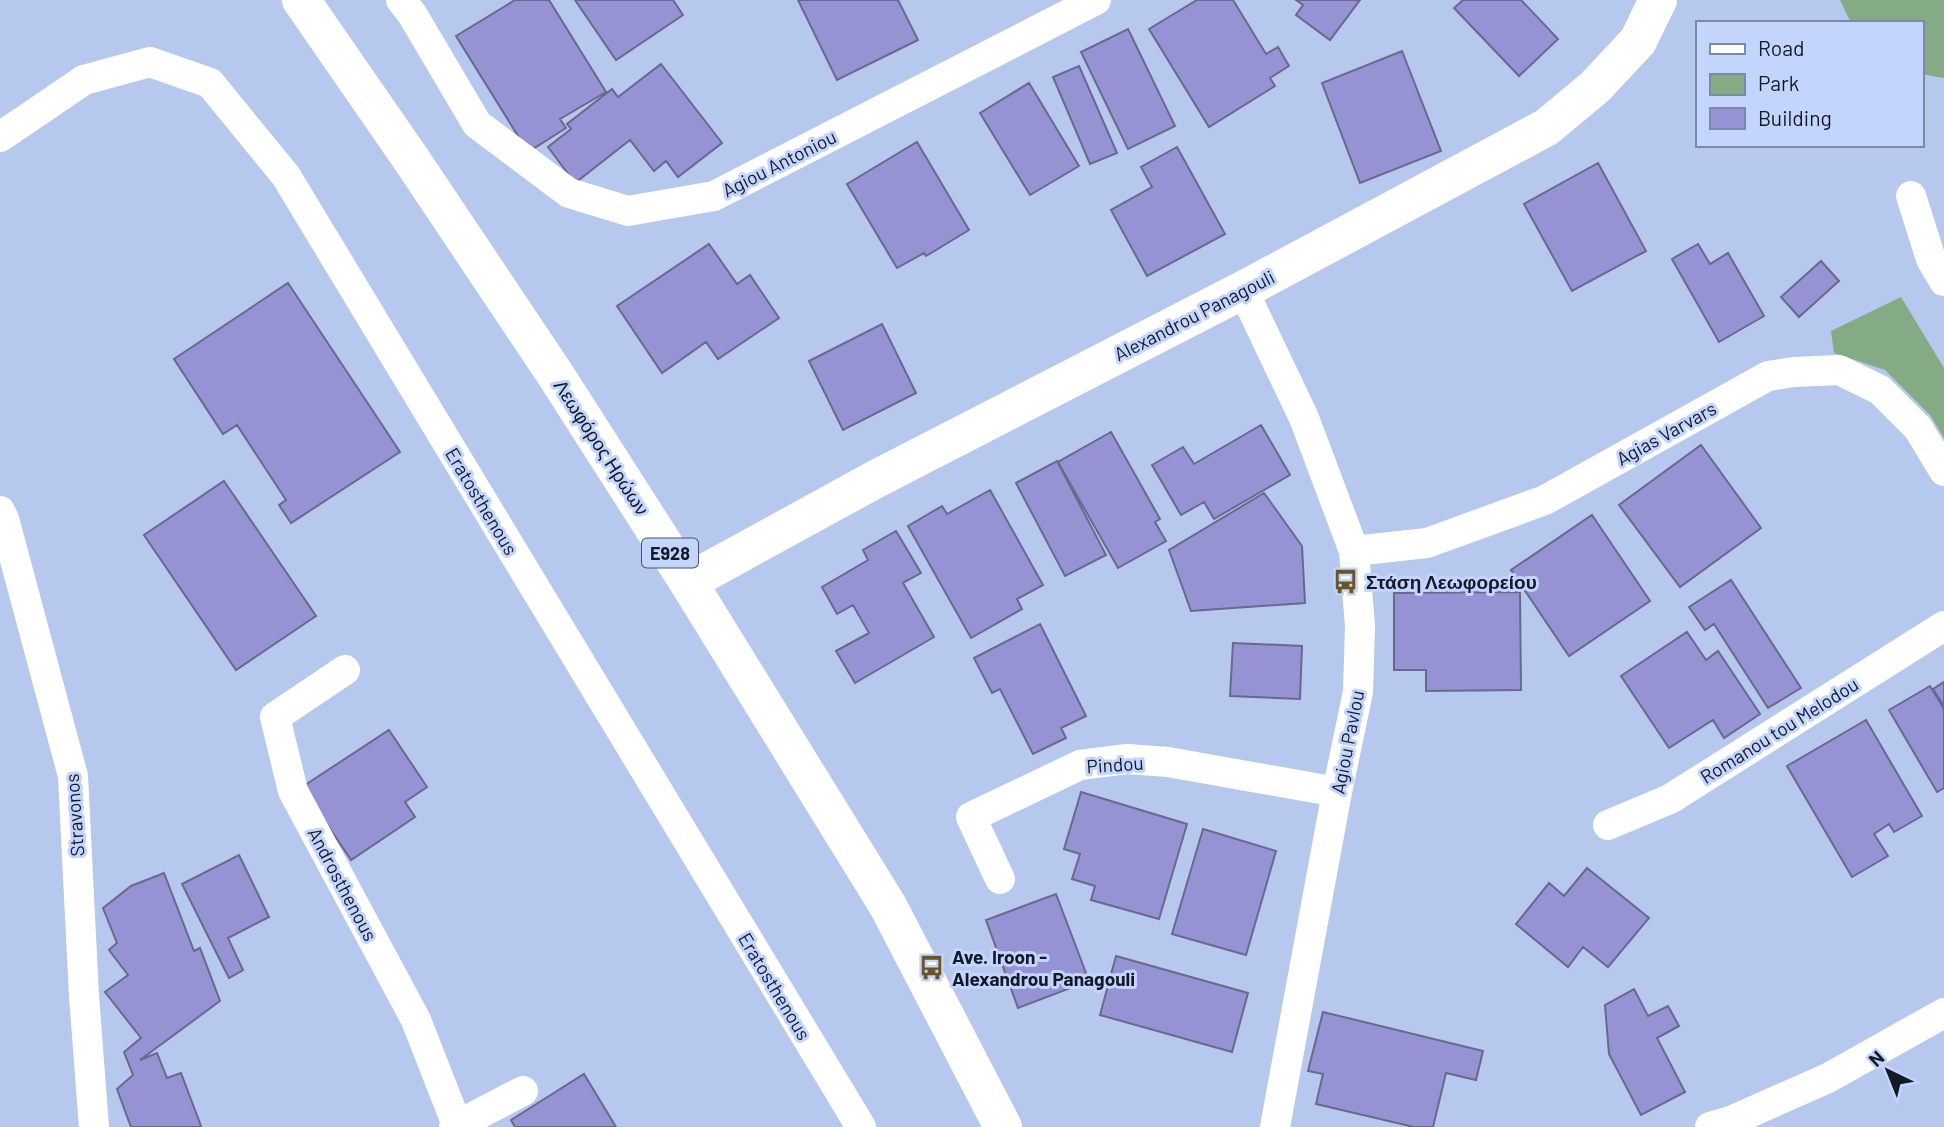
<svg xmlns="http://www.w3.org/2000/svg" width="1944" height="1127" viewBox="0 0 1944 1127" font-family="Barlow,sans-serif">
<rect width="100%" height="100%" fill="#b6c8ee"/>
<!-- green -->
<path fill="#84ab86" d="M1840,0H1944V78L1921,74V23H1851Z
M1901,297L1944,368V438L1930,415L1885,370L1834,353L1831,331Z"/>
<!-- building -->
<path fill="#9693d4" stroke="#69688d" stroke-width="2" d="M515,0H549L606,92L560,119L566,128L528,152L456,36Z
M575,0H673L683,15L616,60Z
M798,0H898L918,40L837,80Z
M1197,0H1233L1266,54L1278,47L1289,66L1270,78L1275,86L1209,127L1149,29Z
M1296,0H1360L1330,40L1296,15L1303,5Z
M1463,0H1521L1558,39L1519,76L1454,8Z
M1128,29L1175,126L1128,149L1081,52Z
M1402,51L1441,151L1360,183L1322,83Z
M661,64L722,143L678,177L666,161L654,171L630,140L575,183L548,147L571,129L567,124L612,89L618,97Z
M1079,66L1117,153L1090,164L1053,77Z
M1029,83L1079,166L1030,195L980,113Z
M917,142L969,230L926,256L924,253L897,268L847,184Z
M1177,147L1225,234L1147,276L1111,210L1152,187L1141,167Z
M1598,163L1646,251L1572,291L1524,204Z
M709,244L737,284L750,275L779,318L718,359L706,342L662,373L617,306Z
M1698,244L1710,264L1728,253L1764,316L1719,342L1672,259Z
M1821,261L1839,281L1799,317L1781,297Z
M288,283L400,452L291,523L279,505L286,500L237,425L223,434L174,359Z
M882,324L916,393L843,430L809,361Z
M1261,425L1290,475L1214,519L1204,502L1181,515L1152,465L1183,447L1194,464Z
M1111,432L1160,519L1155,522L1166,541L1118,568L1058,462Z
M1701,445L1761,528L1680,587L1619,505Z
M1057,461L1106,555L1065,576L1016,483Z
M224,481L316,616L236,670L144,535Z
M990,490L1043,585L1017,599L1022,609L971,638L908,526L942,506L947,514Z
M1264,493L1302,546L1305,603L1191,611L1169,550Z
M1592,515L1650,601L1569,656L1511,570Z
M896,531L921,573L903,583L934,637L855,683L836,651L869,633L853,605L837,614L822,587L868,560L863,550Z
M1731,580L1801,688L1768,708L1714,624L1705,630L1689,607Z
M1520,592L1521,690L1426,691V670H1394V593Z
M1040,624L1086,716L1061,728L1066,738L1033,754L1000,689L992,693L974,658Z
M1687,632L1706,660L1718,651L1760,714L1724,738L1713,720L1669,748L1621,676Z
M1233,643L1302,646L1300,699L1230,696Z
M1944,682V706L1933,689Z
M1930,686L1944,709V788L1937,792L1889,710Z
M1866,720L1922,816L1894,832L1889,824L1874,834L1888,856L1852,877L1787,766Z
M389,730L427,787L405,802L415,817L351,860L302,787Z
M1081,792L1187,824L1159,919L1091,900L1095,886L1072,879L1080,854L1064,849Z
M1203,829L1276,851L1246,955L1172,934Z
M239,855L269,917L228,938L243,970L229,978L182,884Z
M1587,868L1649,918L1608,967L1583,947L1568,967L1516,924L1549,883L1564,896Z
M164,873L194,951L200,948L220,1001L140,1060L157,1053L167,1078L181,1073L201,1126L200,1127H131L117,1089L133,1075L124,1052L141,1038L105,992L128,975L109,950L117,943L103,908L131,886Z
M1056,894L1089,981L1018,1008L986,920Z
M1116,956L1248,993L1232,1052L1100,1015Z
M1634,989L1648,1016L1668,1006L1679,1026L1657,1038L1685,1092L1641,1115L1609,1054L1605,1005Z
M1323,1012L1483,1051L1476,1080L1446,1073L1433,1127H1414L1316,1104L1323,1074L1308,1071Z
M584,1074L616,1127H515L511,1120Z"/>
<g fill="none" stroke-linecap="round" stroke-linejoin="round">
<!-- street -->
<path stroke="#fff" stroke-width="30" d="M401,0L412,14L477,124L569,193L628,211L714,196L1096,0
M0,137L84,80L150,62L210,83L286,176L861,1127
M1911,196L1931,259L1944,281
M1243,290L1304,418L1354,551L1360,626L1358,692L1337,792L1275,1127
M0,511L4,519L73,776L84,996L94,1127
M1354,551L1427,543L1545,500L1768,376L1794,372L1839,370L1880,390L1918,428L1944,471
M345,670L275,717L293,791L416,1020L457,1125
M1608,825L1670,799L1944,626
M1000,879L971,817L1080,765L1127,759L1168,762L1337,792
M454,1127L523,1091
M1710,1127L1731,1121L1828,1078L1944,1013"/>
<!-- secondary -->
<path stroke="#fff" stroke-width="38" d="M688,582L876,479L1243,290L1547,127L1595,87L1638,41L1658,0"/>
<!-- primary -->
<path stroke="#fff" stroke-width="38" d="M301,0L411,159L555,374L688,582L888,906L1003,1127"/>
</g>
<!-- icons -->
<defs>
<symbol id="bus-bare" viewBox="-9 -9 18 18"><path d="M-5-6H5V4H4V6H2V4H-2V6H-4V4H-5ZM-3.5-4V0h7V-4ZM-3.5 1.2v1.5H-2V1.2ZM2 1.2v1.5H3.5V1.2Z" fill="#6b5525" stroke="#c3d5fc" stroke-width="2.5" paint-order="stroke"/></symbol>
</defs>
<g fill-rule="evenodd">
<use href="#bus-bare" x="1328" y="564" width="35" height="35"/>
<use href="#bus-bare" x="914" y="950" width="35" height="35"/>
</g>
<g text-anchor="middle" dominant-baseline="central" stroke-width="6" stroke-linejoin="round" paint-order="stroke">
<!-- shield labels -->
<rect fill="#c3d5fc" stroke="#485167" stroke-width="2" x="642" y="538.5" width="56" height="29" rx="5"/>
<g font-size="18" font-weight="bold" fill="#131927">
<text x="670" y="553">E928</text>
</g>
<!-- street labels -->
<g font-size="19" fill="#131927" stroke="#c3d5fc">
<text transform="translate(779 163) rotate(-27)">Agiou Antoniou</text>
<text transform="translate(1194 315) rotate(-27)">Alexandrou Panagouli</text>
<text transform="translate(1666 433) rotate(-29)">Agias Varvars</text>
<text transform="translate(602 447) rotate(57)">Λεωφόρος Ηρώων</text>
<text transform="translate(482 501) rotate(59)">Eratosthenous</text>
<text transform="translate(1779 730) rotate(-32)">Romanou tou Melodou</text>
<text transform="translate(1347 742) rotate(-79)">Agiou Pavlou</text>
<text transform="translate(1115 764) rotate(-4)">Pindou</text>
<text transform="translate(74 815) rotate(-94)">Stravonos</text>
<text transform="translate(343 884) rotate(62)">Androsthenous</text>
<text transform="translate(775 986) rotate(59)">Eratosthenous</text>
</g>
<!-- poi labels -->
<g font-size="19" font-weight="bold" fill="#131927" stroke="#c3d5fc" text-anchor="start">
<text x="1366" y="581">Στάση Λεωφορείου</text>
<text x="952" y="956">Ave. Iroon -<tspan x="952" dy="22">Alexandrou Panagouli</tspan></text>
</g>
</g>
<!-- legend -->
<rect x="1696" y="21" width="228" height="126" fill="#c3d5fc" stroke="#7d8aa7" stroke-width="2"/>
<rect x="1710" y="44" width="35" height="10" fill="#ffffff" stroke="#7d8aa7" stroke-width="2"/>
<text x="1758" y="56" font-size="21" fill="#131927">Road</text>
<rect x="1710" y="74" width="35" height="21" fill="#84ab86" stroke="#7d8aa7" stroke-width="2"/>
<text x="1758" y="91" font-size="21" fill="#131927">Park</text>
<rect x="1710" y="108" width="35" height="21" fill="#9693d4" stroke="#7d8aa7" stroke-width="2"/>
<text x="1758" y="126" font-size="21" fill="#131927">Building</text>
<!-- north arrow -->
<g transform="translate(1888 1071) rotate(317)" stroke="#c3d5fc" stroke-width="5" paint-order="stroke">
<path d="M0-5L12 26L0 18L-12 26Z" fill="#131927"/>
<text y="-10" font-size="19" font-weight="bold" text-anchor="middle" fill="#131927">N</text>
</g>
</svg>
